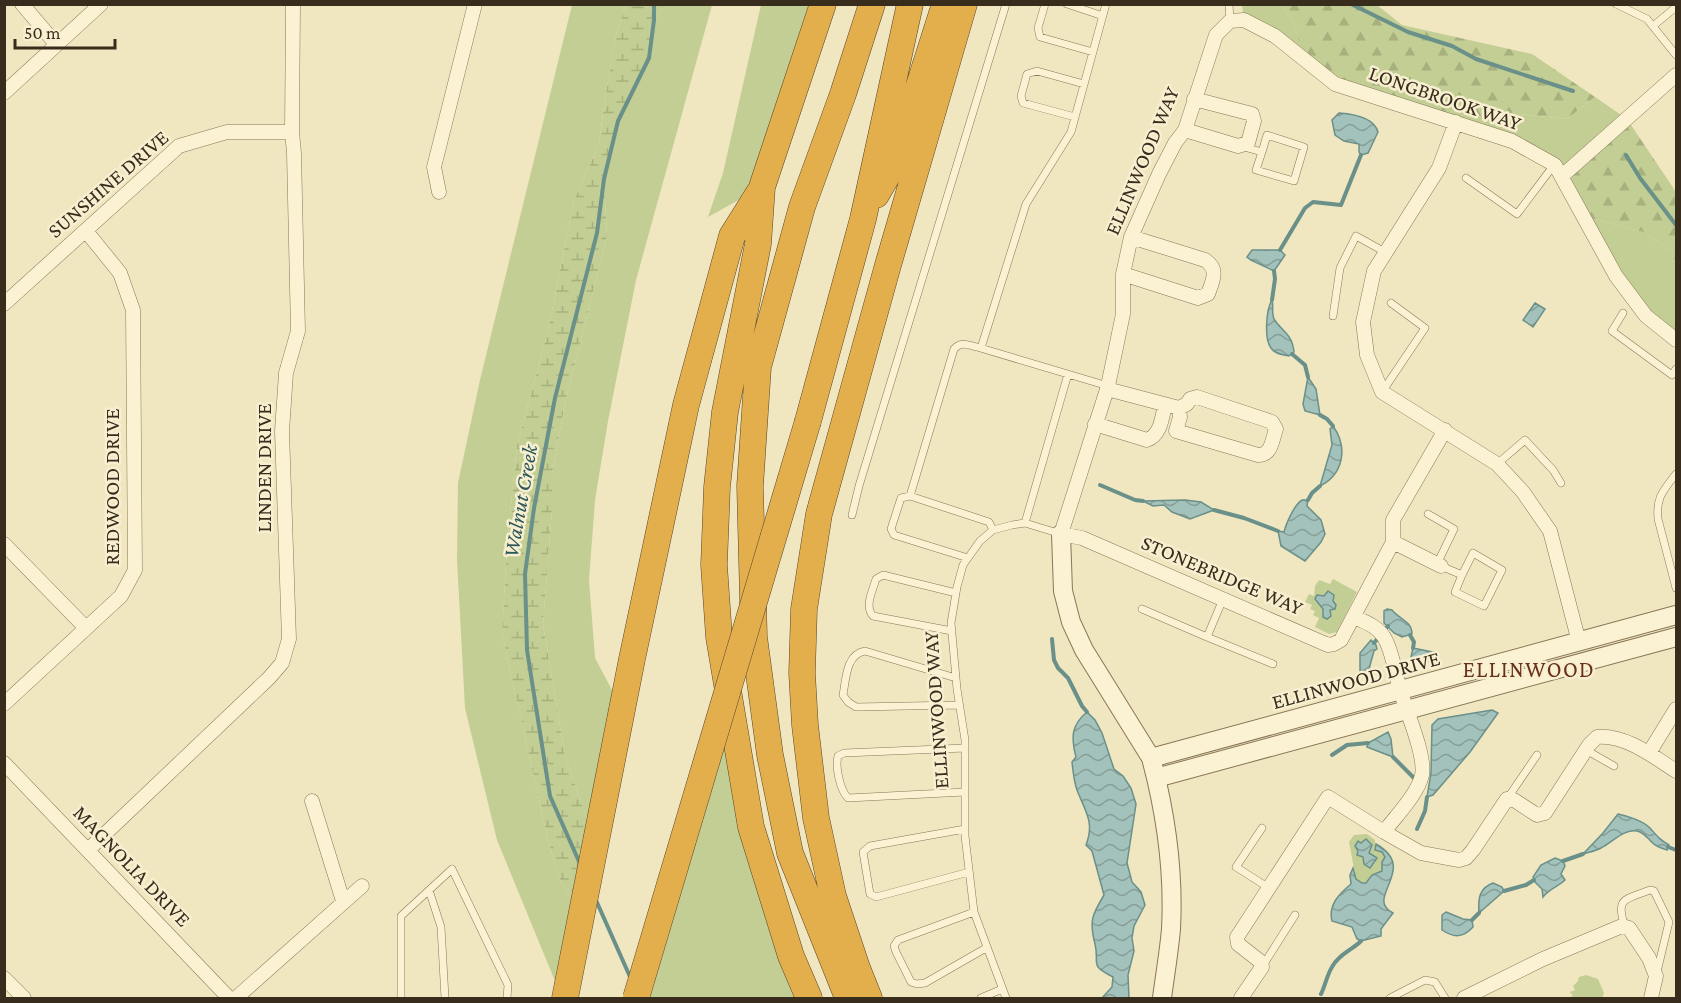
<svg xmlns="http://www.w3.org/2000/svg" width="1681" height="1003" viewBox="0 0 1681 1003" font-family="'Crimson Pro',serif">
<defs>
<pattern id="forest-firs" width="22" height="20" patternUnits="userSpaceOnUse" patternTransform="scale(1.5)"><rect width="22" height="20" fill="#c2ce93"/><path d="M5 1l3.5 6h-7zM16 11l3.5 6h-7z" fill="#a7b17e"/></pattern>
<pattern id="wetland-marsh" width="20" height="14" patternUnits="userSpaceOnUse" patternTransform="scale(1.5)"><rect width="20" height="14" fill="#c2ce93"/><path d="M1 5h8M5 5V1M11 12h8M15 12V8" fill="none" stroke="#a7b17e"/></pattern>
<pattern id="water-waves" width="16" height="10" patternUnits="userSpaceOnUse" patternTransform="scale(1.5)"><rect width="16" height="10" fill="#a3c2bb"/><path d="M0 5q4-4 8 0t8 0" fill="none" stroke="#869e97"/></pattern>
</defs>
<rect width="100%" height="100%" fill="#f0e6c0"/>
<!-- green -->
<path fill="#c2ce93" d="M572,5H626L616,35L605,99L599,144L574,200L548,331L517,445L507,545L502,633L547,836L558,876L582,916L562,998L497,840L465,708L457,559L458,483L480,380Z
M664,5H712L636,280L608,421L595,500L589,580L595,658L622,709L596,844L565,756L543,624L552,509V474L565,403L607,236L604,179L618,121L649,58L654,20Z
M761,5H823L762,187L708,217L723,173Z
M1242,5H1281L1294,22L1303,59L1244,20Z
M1595,97L1627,119L1562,176L1555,165L1449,120L1518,114L1567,119Z
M1584,216L1643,232L1672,251L1676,265V340L1646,316Z
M1333,579L1357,592L1337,632L1329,634L1315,627L1319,618L1313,615L1315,611L1310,609L1312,605L1305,602L1309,594L1314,596L1315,586L1319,580L1330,584Z
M726,697L809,998H636Z
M1367,834L1375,840V850L1382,852L1385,858L1382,863V871L1372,875L1366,883L1360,882L1356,879L1349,842L1354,835Z
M1586,975L1598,979L1604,993L1602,998H1567L1573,996L1570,992L1575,990L1573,986L1578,981L1579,977Z"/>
<!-- forest -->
<path fill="url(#forest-firs)" d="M1281,5H1377L1402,25L1532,54L1595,97L1567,119L1518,114L1456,122L1335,84L1303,59L1294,22Z
M1627,119L1676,192V265L1672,251L1643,232L1584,216L1562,176Z"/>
<!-- wetland -->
<path fill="url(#wetland-marsh)" d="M626,5H664L654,20L649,58L618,121L604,179L607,236L565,403L552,474V509L543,624L565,756L596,844L582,916L558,876L547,836L502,633L507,545L517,445L548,331L574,200L599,144L605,99L616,35Z"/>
<!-- water -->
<path fill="url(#water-waves)" stroke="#6a908a" stroke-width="1.5" d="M1339,113C1353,114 1374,117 1378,132L1368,153L1361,155L1359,152V144L1344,141L1335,135L1332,120Z
M1252,250H1280L1285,255L1274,271L1251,260L1247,257Z
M1272,300C1274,307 1271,312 1274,319C1282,332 1292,333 1294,352L1289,356C1283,355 1275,354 1271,348C1264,339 1266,310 1272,300Z
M1535,303L1545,309L1533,327L1523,320Z
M1308,377L1316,389L1320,415L1305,411L1303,404Z
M1333,426C1348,447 1344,474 1320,486L1332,445L1330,429Z
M1185,500L1201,502L1214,510L1190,519L1172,512L1164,505L1153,506L1143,501Z
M1302,500H1308L1307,506L1321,520L1325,534L1321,542L1305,561L1281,546L1278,531L1284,532C1286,524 1294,505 1302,500Z
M1328,591L1334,595L1333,601L1336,605L1335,609L1330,610L1331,616L1327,619L1323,617V609L1315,599L1317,595L1324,596Z
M1387,609L1392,610C1399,619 1412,621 1412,634L1402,637L1394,633L1384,623V611Z
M1371,640L1376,645L1377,649L1374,651L1367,676L1360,674V653Z
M1413,648L1437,653L1438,658L1433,662L1414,660L1411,657Z
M1492,710L1498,713L1470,752L1433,795L1427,797L1431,773L1432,725L1438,719Z
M1087,712L1095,720L1102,733L1114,769L1123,776L1131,788L1136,804L1127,863L1132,882L1141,892L1145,905L1134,926L1132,938L1134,951L1128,975L1129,998H1102L1112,987L1113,977C1088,964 1100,965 1095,944C1089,921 1092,915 1104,895L1092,851L1086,845C1095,822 1085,811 1077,790C1074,782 1073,771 1072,762L1076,757C1071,738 1071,725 1087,712Z
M1388,732L1391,739L1393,757L1367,747L1368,743Z
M1618,814C1628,816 1643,821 1650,828C1657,836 1660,840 1669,845L1667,850C1648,845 1651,837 1640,832C1626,826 1612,843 1601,848C1596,851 1589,852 1583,854L1603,833Z
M1366,839L1372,845L1369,853L1377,858L1370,868L1364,864L1363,857L1357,855L1358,851L1355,846L1358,841L1361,843Z
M1376,844C1420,869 1363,898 1393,913L1381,929V936L1361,941L1357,939L1352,927L1332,921C1328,905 1339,894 1351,884L1350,875L1353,868L1356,879L1362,883H1366L1372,875L1382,871V862L1385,857L1382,852L1375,850Z
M1555,858L1563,861L1565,866L1561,874L1565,880C1558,887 1550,888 1543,897L1542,889L1535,882L1533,877L1541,865Z
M1493,883L1502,887L1504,891L1479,913C1478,899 1479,888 1493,883Z
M1446,912L1463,919L1472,920L1473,927C1463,938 1454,938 1442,930V915Z"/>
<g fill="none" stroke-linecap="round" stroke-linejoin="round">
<!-- stream -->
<path stroke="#6a908a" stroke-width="4" d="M1351,4L1408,32L1452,46L1476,59L1573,91
M1626,155L1640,178L1676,225
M1280,250L1305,208L1313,202L1341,205L1361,155
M1272,300L1275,279L1274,271
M1292,354L1305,365L1308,377
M1320,415L1327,419L1333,426
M1100,485L1135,500L1143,501
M1308,500L1312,493L1320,486
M1214,510L1244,518L1278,531
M1410,635L1414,642L1413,648
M1052,639L1054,660L1058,668L1068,678L1082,706L1087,712
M1374,643L1388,626
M1332,755L1347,745L1368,743
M1393,757L1416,780
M1417,829L1425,811L1427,797
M1668,847L1676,850
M1563,861L1583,854
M581,866L550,796L527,650L525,574L534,508L555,398L597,233L604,179L618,121L649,58L654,20V4
M1504,891L1526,885L1534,880
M595,898L631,979
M1472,920L1479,913
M1321,994C1325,986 1327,975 1332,967C1338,955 1352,950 1361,941"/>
<defs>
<path id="service" d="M1045,4L1038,28L1040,37L1093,52
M1067,4L1103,16
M1229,4L1230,21
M1616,4L1647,19L1676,55
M1653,26L1676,7
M1075,117L1023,103L1021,96L1027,74L1037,71L1084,84
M1244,147L1262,152L1256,170L1294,181L1304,147L1267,135L1262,152
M1466,178L1517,214L1554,165
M1623,313L1612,331L1672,375L1676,369
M1333,316L1340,268L1356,236L1385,252
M981,348L1026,204L1071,132L1106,4
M1382,392L1425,328L1391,303
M1497,464L1525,440L1553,470L1561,483
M1676,474C1663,491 1656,497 1658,519L1676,588
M910,496L954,349C961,341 968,345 977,347L1108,386
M1428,514L1454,529L1437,564
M852,515L859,486L1006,4
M1025,523L1068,374
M968,558L894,535L891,529L901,498L910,496L989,522L993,530
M1441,566L1462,575L1455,592L1484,606L1502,570L1473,553L1462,575
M1142,609L1207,637L1223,599
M952,631L873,616C864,606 873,590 876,579L883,575L956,593
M1207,637L1273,664
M956,678L865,651C846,654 846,679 843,695L848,702L856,707L959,705
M965,748L844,753L838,756C835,767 840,790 848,798L965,792
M1586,750L1614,766
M1507,799L1537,755
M1262,828L1236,867L1269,888
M965,829L870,846L863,852L870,894L876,897L969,872
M429,890L441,927L445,998
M974,912L898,940L894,946L896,952L911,982L917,984L925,983L986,948
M1625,927C1615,897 1625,900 1650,890L1654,891L1669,922L1657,972
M1262,967L1295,915
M401,998V916L452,869L508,985L507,998
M981,998L1002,989
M1006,998L974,912L965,836V740L957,689L951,623L957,587L963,565L980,541L993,530L1012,525L1025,523L1061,534
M1390,998L1425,980L1435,982L1445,998"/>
<path id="minor" d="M22,4L56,44
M4,93L101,4
M1456,122L1439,168L1374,271L1363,322L1367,355L1382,392L1497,464L1523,492L1550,531L1579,642
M1185,130L1238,146L1248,143L1254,121L1252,114L1194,99
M1562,176L1676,75
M439,192L434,167L475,4
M1123,274L1198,298L1208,294C1213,280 1219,269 1205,260L1131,237
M4,304L179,146L227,132H292
M1107,389L1179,408L1187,404L1190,399L1197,397L1272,422L1276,429C1272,440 1272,455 1258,455L1176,431L1180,417L1179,408
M1095,424L1147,440C1161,435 1162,417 1165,405
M1445,430L1393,520V542L1341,640L1334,644L1328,645L1082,538L1061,534L1108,386L1123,314V274L1131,237L1159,174L1175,143L1185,130L1216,35L1230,21L1244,20L1275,36L1335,84L1512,141L1555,165L1616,276L1646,316L1676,340
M1393,542L1441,566
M4,544L86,628
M1354,617C1365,622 1377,626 1384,637C1393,652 1395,673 1400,690C1406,710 1426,756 1422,775C1418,794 1395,817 1384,832
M4,704L121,596L135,570L133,310L120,273L86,231
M1649,753L1676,709
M4,763L229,998
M312,801L343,901
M88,850L269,678L282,663L289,639L282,431L286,373L298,331L294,153L292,132L293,4
M4,978L24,998
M236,998L362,886
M1241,998L1262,967L1261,962L1238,944L1237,937L1328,797L1384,832L1421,853L1459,860L1466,858L1473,850L1507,799L1514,800L1537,815L1545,813L1589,745L1597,737C1625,734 1654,757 1676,771
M1464,998L1543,959L1622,926L1629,928L1649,958L1656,976L1651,998"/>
<path id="tertiary" d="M1061,534L1063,591L1071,622L1084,650L1151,758C1166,814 1174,872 1171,929C1169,952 1165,975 1162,998
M1151,758L1676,615
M1156,778L1676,637"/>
<path id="motorway" d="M876,195L894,164L945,4
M808,421L863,219L910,4
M565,998L632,659L686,405L732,236L759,193
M809,998L791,956L751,827L719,637L714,565L717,487L725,412L758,244L762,187L823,4
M848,998L790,853L770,755L754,637L750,486L758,367L802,207L843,94L872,4
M869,998L857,968L833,896L816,818L805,725L802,673L804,609L819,514L888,265L964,4"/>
</defs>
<!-- service casing -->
<use href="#service" stroke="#897757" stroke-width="8"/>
<!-- minor casing -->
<use href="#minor" stroke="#897757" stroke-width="15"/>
<!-- tertiary casing -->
<use href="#tertiary" stroke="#897757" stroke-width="20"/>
<!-- motorway casing -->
<use href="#motorway" stroke="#57442c" stroke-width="27"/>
<!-- service -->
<use href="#service" stroke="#faf2d3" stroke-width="7"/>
<!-- minor -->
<use href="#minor" stroke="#faf2d3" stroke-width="14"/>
<!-- tertiary -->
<use href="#tertiary" stroke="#faf2d3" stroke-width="18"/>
<!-- motorway -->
<use href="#motorway" stroke="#e3af4c" stroke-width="26"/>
<defs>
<path id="motorway-bridge" d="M636,998L808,421"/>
</defs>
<!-- motorway-bridge casing -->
<use href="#motorway-bridge" stroke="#57442c" stroke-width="27" stroke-linecap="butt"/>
<!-- motorway-bridge -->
<use href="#motorway-bridge" stroke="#e3af4c" stroke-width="26"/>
</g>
<g text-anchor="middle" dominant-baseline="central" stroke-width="5" stroke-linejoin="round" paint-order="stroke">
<!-- street labels -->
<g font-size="21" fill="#382c1c" stroke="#f7efd0">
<text transform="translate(1445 98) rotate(19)">LONGBROOK WAY</text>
<text transform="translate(1142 161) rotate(-67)">ELLINWOOD WAY</text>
<text transform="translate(108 184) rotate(-41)">SUNSHINE DRIVE</text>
<text transform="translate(264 468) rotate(-90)">LINDEN DRIVE</text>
<text transform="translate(112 487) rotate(-90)">REDWOOD DRIVE</text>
<text transform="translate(1222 575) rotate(23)">STONEBRIDGE WAY</text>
<text transform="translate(1356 680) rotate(-15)">ELLINWOOD DRIVE</text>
<text transform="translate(936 710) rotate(-94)">ELLINWOOD WAY</text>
<text transform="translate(132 866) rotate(46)">MAGNOLIA DRIVE</text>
</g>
<!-- water labels -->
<g font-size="22" font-style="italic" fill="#2b5759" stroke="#f7efd0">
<text transform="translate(520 501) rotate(-80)">Walnut Creek</text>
</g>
<!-- neighbourhood labels -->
<g font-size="22" letter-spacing="1.5" fill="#67311a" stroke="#f7efd0">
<text x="1529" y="669">ELLINWOOD</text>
</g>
</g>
<!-- border -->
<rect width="1681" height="1003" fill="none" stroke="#382c1c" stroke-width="12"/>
<!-- scale -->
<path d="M15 39v9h100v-9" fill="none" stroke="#382c1c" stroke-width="3"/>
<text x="24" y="39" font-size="18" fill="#382c1c" stroke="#f7efd0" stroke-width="4.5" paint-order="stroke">50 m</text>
</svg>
